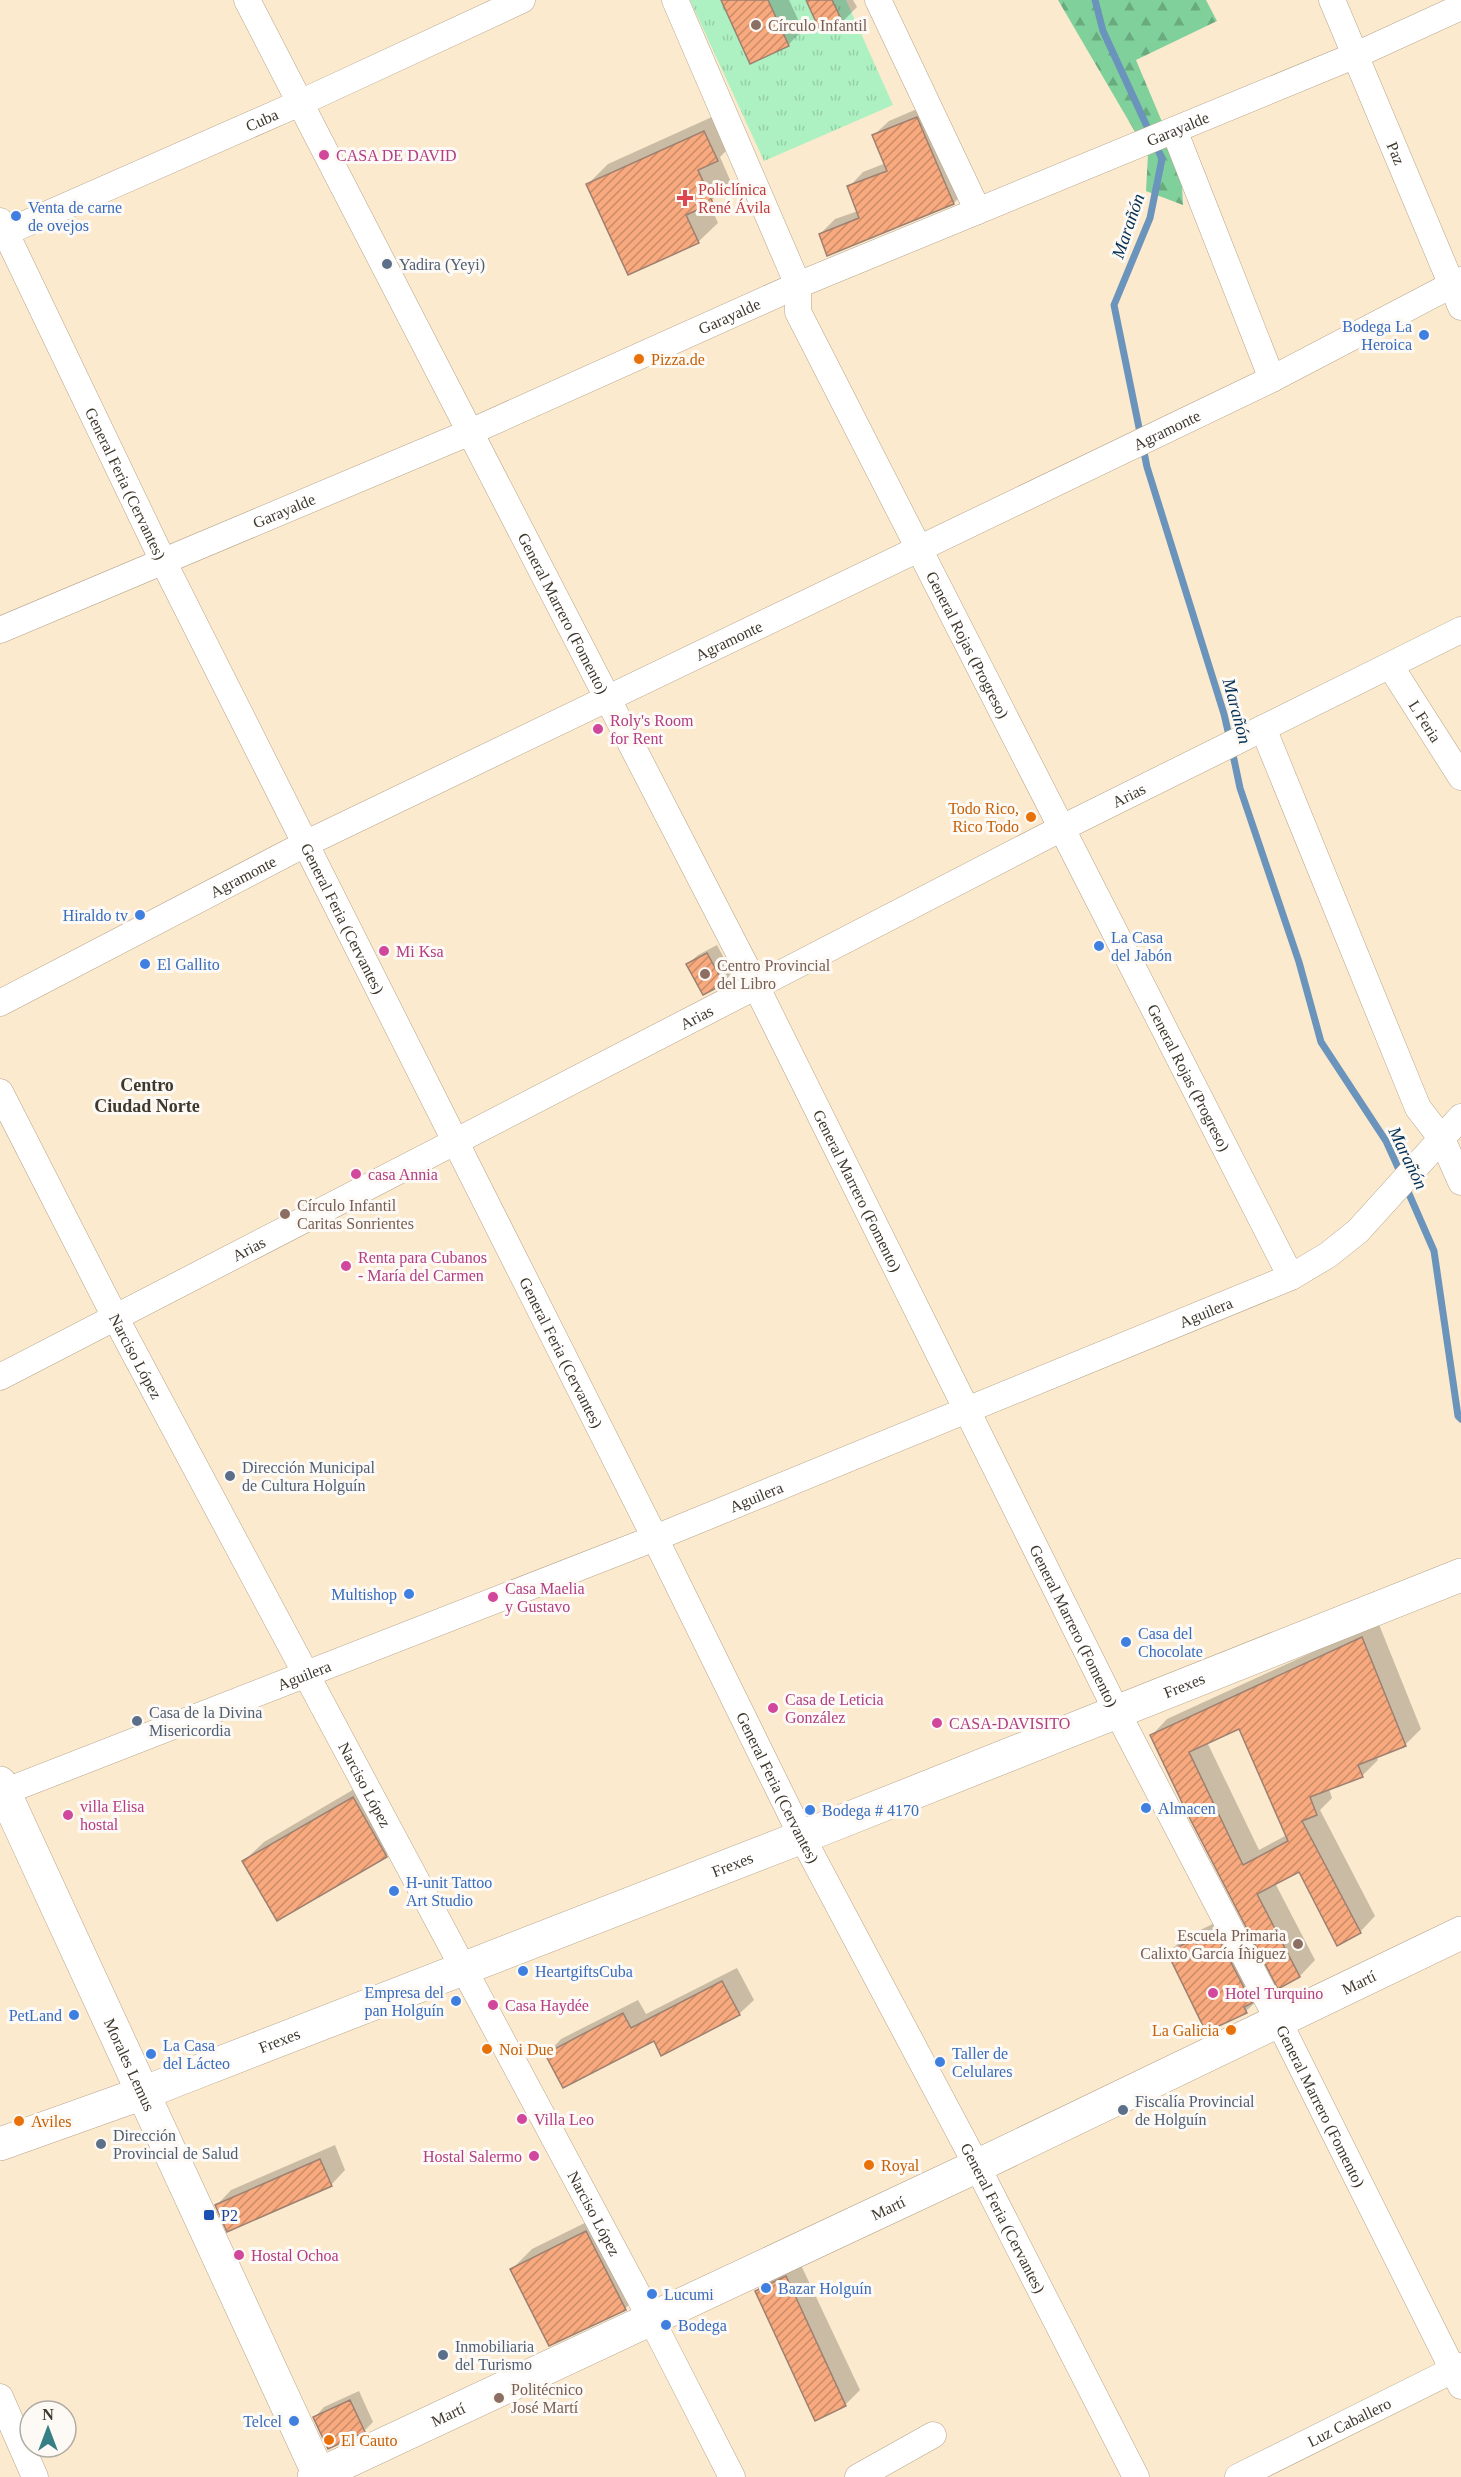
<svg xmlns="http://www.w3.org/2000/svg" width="1461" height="2477" viewBox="0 0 1461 2477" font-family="Georgia,serif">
<defs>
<pattern id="grass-tufts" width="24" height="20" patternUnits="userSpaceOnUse" patternTransform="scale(1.5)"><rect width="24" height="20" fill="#adf1c2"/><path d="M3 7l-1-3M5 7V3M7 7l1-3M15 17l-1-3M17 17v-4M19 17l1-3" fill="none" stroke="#96cfa7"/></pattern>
<pattern id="forest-firs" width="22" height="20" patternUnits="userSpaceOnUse" patternTransform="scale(1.5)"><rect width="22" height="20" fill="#80d09b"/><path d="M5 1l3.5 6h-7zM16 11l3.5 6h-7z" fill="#6aaa7f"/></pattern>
<pattern id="building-hatch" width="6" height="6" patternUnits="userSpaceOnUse" patternTransform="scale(1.5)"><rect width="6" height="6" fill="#f8aa7e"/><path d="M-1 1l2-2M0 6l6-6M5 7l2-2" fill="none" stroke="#ca8b68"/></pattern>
</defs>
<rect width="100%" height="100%" fill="#fceace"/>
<!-- grass -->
<path fill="url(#grass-tufts)" d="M690,0H846L893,105L764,161Z"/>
<!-- forest -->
<path fill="url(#forest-firs)" d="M1058,0H1206L1217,21L1136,60L1181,167L1183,205L1146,191L1148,154Z"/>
<!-- shadow -->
<path fill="#0003" fill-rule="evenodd" d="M722,0H789L803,30L788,45Z
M808,0H853L857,7L842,22Z
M931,103L968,188L954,203L828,255L820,234L835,219L858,211L849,187L863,172L886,163L874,135L889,121Z
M723,112L736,141L720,157L731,182L709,203L718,223L698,242L588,184L608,164Z
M717,945L732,973L723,983L688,964L698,955Z
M1378,1622L1421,1729L1405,1745L1376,1756L1378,1760L1362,1776L1329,1789L1332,1798L1320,1810L1375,1916L1360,1932L1299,1870L1275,1883L1315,1960L1300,1976L1279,1987L1152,1735L1167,1719ZM1240,1727L1287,1835L1259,1850L1207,1742Z
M373,1778L406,1836L386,1856L244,1861L264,1842Z
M1229,1916L1261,1997L1246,2011L1169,1952L1184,1938Z
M737,1968L754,2000L739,2014L655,2039L547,2054L561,2039L638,2000L646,2014Z
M335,2145L345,2170L331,2185L217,2205L231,2190Z
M605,2213L644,2289L625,2309L512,2269L532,2249Z
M800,2263L860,2390L845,2405L756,2291L771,2277Z
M359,2391L373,2422L364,2431L315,2417L324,2407Z"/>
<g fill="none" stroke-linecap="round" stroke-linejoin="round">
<!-- stream -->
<path stroke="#6b94bc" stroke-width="7" d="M1095,0L1103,31L1150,133
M1155,143L1162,159L1150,218L1114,305L1147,467L1224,714L1230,740
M1232,750L1240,788L1299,962L1321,1042L1386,1141L1401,1174
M1406,1187L1434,1251L1458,1416L1461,1419"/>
</g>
<!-- building -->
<path fill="url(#building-hatch)" stroke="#9d8071" stroke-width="1.5" fill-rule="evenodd" d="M721,0H768L789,46L750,64Z
M806,0H832L843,23L821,33Z
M917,117L954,204L827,256L819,234L859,218L847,186L887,171L872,135Z
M704,131L718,161L698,170L713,203L686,215L699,243L628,275L586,184Z
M707,953L724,984L703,995L686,964Z
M1362,1637L1406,1746L1358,1765L1363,1777L1310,1797L1317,1815L1302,1821L1361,1933L1337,1946L1299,1872L1257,1894L1300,1977L1278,1989L1187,1813L1150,1735ZM1239,1729L1288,1841L1243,1865L1189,1752Z
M353,1797L387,1857L277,1921L242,1861Z
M1214,1930L1252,2003L1244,2007L1247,2013L1206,2032L1167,1952Z
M722,1981L740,2015L661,2056L654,2041L563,2088L545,2054L623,2013L631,2028Z
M320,2159L332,2186L227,2232L215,2205Z
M586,2231L626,2310L549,2346L510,2269Z
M786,2276L846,2406L815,2421L755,2291Z
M350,2400L365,2432L328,2449L313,2417Z"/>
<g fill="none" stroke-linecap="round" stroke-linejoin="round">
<defs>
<g id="minor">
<path id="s1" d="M247,0L756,986L1117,1712L1279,2022L1461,2386"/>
<path id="s2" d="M675,0L798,285V312L1291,1277"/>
<path d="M878,0L978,211"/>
<path id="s3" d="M1332,0L1461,307"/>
<path d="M1174,130L1272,379"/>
<path id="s4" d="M0,221L164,563L655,1538L802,1837L977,2166L1136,2477"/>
<path id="s5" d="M0,235L302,102L522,0"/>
<path id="s6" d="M0,630L468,433L798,285L1356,55L1461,7"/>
<path id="s7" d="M1391,667L1461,777"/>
<path d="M1263,728L1418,1108L1442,1139L1461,1182"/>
<path id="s8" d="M0,1003L305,844L1272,379L1461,280"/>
<path id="s9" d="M0,1092L115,1317L651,2319L732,2477"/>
<path id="s10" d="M0,1377L1062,828L1461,630"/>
<path id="s11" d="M4,1792L655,1538L1291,1277L1328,1255L1358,1231L1461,1117"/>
<path d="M0,2397L35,2477"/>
<path d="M858,2477L933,2435"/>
<path id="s12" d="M1238,2477L1461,2366"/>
</g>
<g id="major">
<path id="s13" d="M0,1783L320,2477"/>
<path id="s14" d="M0,2144L143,2093L802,1837L1461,1575"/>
<path id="s15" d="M314,2477L977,2166L1461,1933"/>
</g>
</defs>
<!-- minor casing -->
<use href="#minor" stroke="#b5a48a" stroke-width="27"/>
<!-- major casing -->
<use href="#major" stroke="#b5a48a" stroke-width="34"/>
<!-- minor -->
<use href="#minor" stroke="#fff" stroke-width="26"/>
<!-- major -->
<use href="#major" stroke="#fff" stroke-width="33"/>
</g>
<!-- markers -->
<g fill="#8d6e63" stroke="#fdf9f4" stroke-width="2">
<circle cx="756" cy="25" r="6"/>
<circle cx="705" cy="974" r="6"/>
<circle cx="285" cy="1214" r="6"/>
<circle cx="1298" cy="1944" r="6"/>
<circle cx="499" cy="2398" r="6"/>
</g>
<g fill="#d1479c" stroke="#fdf9f4" stroke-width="2">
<circle cx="324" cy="155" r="6"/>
<circle cx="598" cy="729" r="6"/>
<circle cx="384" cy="951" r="6"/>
<circle cx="356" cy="1174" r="6"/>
<circle cx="346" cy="1266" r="6"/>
<circle cx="493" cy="1597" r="6"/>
<circle cx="773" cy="1708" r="6"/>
<circle cx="937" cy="1723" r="6"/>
<circle cx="68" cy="1815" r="6"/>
<circle cx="1213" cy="1993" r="6"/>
<circle cx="493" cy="2005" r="6"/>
<circle cx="522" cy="2119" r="6"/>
<circle cx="534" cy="2156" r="6"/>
<circle cx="239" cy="2255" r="6"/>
</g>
<path fill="#e0444e" stroke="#fdf9f4" stroke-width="2" d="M682 189h6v6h6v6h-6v6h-6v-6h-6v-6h6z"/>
<g fill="#3f7fe0" stroke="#fdf9f4" stroke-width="2">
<circle cx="16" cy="216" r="6"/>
<circle cx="1424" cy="335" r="6"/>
<circle cx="140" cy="915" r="6"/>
<circle cx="1099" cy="946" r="6"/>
<circle cx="145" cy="964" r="6"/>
<circle cx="409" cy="1594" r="6"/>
<circle cx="1126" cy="1642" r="6"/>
<circle cx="1146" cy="1808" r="6"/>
<circle cx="810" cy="1810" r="6"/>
<circle cx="394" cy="1891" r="6"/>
<circle cx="523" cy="1971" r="6"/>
<circle cx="456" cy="2001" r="6"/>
<circle cx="74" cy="2015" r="6"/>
<circle cx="151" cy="2054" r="6"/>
<circle cx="940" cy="2062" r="6"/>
<circle cx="766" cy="2288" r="6"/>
<circle cx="652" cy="2294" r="6"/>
<circle cx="666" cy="2325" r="6"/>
<circle cx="294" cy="2421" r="6"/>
</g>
<g fill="#5c6f8a" stroke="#fdf9f4" stroke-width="2">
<circle cx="387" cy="264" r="6"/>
<circle cx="230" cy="1476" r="6"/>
<circle cx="137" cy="1721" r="6"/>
<circle cx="1123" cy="2110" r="6"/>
<circle cx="101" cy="2144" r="6"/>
<circle cx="443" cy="2355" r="6"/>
</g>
<g fill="#e8710a" stroke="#fdf9f4" stroke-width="2">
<circle cx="639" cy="359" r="6"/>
<circle cx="1031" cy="817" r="6"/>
<circle cx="1231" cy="2030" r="6"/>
<circle cx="487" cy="2049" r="6"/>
<circle cx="19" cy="2121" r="6"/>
<circle cx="869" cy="2165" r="6"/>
<circle cx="329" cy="2440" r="6"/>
</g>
<rect fill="#1a4fb4" stroke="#fdf9f4" stroke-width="2" x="203" y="2209" width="12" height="12" rx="3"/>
<g text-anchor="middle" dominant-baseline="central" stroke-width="6" stroke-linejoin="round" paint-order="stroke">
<!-- education labels -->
<g font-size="16" fill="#785e54" stroke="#fdf9f4" text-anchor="start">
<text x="768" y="25">Círculo Infantil</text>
<text x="717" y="965">Centro Provincial<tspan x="717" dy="18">del Libro</tspan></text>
<text x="297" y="1205">Círculo Infantil<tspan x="297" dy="18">Caritas Sonrientes</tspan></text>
<text x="1286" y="1935" text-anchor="end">Escuela Primaria<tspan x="1286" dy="18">Calixto García Íñiguez</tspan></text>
<text x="511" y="2389">Politécnico<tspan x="511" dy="18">José Martí</tspan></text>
</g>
<!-- street labels -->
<g font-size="16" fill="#3f382d" stroke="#fdf9f4">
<text stroke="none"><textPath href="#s5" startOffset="286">Cuba</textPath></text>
<text stroke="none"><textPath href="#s6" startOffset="1280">Garayalde</textPath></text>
<text stroke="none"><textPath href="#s3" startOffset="166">Paz</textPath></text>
<text stroke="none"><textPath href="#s6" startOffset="794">Garayalde</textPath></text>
<text stroke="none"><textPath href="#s8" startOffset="1300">Agramonte</textPath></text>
<text stroke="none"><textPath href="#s4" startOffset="291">General Feria (Cervantes)</textPath></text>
<text stroke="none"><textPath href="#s6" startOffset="308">Garayalde</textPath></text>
<text stroke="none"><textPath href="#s1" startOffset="690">General Marrero (Fomento)</textPath></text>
<text stroke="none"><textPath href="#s8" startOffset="814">Agramonte</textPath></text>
<text stroke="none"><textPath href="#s2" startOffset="711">General Rojas (Progreso)</textPath></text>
<text stroke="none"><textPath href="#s7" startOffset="64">L Feria</textPath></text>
<text stroke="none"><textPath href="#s10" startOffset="1270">Arias</textPath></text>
<text stroke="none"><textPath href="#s8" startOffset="274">Agramonte</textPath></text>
<text stroke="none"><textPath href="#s4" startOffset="777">General Feria (Cervantes)</textPath></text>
<text stroke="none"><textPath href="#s10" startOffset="784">Arias</textPath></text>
<text stroke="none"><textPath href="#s2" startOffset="1197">General Rojas (Progreso)</textPath></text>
<text stroke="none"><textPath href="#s1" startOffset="1338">General Marrero (Fomento)</textPath></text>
<text stroke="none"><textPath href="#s10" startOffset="280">Arias</textPath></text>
<text stroke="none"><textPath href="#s11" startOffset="1294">Aguilera</textPath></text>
<text stroke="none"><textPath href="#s4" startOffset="1263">General Feria (Cervantes)</textPath></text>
<text stroke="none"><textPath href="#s9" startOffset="297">Narciso López</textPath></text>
<text stroke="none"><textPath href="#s11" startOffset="808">Aguilera</textPath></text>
<text stroke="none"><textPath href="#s1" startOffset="1824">General Marrero (Fomento)</textPath></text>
<text stroke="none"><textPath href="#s11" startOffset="322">Aguilera</textPath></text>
<text stroke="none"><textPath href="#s14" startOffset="1270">Frexes</textPath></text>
<text stroke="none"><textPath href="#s9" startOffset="783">Narciso López</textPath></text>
<text stroke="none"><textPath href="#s4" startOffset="1749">General Feria (Cervantes)</textPath></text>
<text stroke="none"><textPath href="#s14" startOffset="784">Frexes</textPath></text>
<text stroke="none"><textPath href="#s15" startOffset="1156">Martí</textPath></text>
<text stroke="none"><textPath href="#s14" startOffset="298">Frexes</textPath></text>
<text stroke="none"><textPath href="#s13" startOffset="310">Morales Lemus</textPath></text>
<text stroke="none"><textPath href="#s1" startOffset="2364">General Marrero (Fomento)</textPath></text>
<text stroke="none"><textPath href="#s15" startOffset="634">Martí</textPath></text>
<text stroke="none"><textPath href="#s9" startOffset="1269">Narciso López</textPath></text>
<text stroke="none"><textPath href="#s4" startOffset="2235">General Feria (Cervantes)</textPath></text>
<text stroke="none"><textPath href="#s15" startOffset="148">Martí</textPath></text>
<text stroke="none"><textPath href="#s12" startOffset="124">Luz Caballero</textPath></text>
</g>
<!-- hotel labels -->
<g font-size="16" fill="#b23c85" stroke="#fdf9f4" text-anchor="start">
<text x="336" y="155">CASA DE DAVID</text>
<text x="610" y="720">Roly's Room<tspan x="610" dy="18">for Rent</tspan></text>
<text x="396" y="951">Mi Ksa</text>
<text x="368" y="1174">casa Annia</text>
<text x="358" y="1257">Renta para Cubanos<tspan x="358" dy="18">- María del Carmen</tspan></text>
<text x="505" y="1588">Casa Maelia<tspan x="505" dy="18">y Gustavo</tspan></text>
<text x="785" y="1699">Casa de Leticia<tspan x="785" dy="18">González</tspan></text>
<text x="949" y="1723">CASA-DAVISITO</text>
<text x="80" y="1806">villa Elisa<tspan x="80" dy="18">hostal</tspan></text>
<text x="1225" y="1993">Hotel Turquino</text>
<text x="505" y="2005">Casa Haydée</text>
<text x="534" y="2119">Villa Leo</text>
<text x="522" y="2156" text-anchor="end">Hostal Salermo</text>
<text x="251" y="2255">Hostal Ochoa</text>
</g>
<!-- health labels -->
<g font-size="16" fill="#be3a42" stroke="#fdf9f4" text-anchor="start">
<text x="698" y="189">Policlínica<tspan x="698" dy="18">René Ávila</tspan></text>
</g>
<!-- shop labels -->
<g font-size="16" fill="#366cbe" stroke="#fdf9f4" text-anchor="start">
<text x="28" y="207">Venta de carne<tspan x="28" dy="18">de ovejos</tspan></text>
<text x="1412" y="326" text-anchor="end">Bodega La<tspan x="1412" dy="18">Heroica</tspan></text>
<text x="128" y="915" text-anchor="end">Hiraldo tv</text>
<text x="1111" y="937">La Casa<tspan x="1111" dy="18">del Jabón</tspan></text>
<text x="157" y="964">El Gallito</text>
<text x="397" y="1594" text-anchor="end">Multishop</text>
<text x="1138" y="1633">Casa del<tspan x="1138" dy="18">Chocolate</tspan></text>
<text x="1158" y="1808">Almacen</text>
<text x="822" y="1810">Bodega # 4170</text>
<text x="406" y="1882">H-unit Tattoo<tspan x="406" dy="18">Art Studio</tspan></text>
<text x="535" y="1971">HeartgiftsCuba</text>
<text x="444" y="1992" text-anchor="end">Empresa del<tspan x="444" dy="18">pan Holguín</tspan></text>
<text x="62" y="2015" text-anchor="end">PetLand</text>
<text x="163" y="2045">La Casa<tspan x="163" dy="18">del Lácteo</tspan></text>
<text x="952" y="2053">Taller de<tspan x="952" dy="18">Celulares</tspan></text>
<text x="778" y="2288">Bazar Holguín</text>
<text x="664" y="2294">Lucumi</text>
<text x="678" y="2325">Bodega</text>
<text x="282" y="2421" text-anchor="end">Telcel</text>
</g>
<!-- service labels -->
<g font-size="16" fill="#4e5e75" stroke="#fdf9f4" text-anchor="start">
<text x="399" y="264">Yadira (Yeyi)</text>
<text x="242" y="1467">Dirección Municipal<tspan x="242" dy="18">de Cultura Holguín</tspan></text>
<text x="149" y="1712">Casa de la Divina<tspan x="149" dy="18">Misericordia</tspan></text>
<text x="1135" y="2101">Fiscalía Provincial<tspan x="1135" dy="18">de Holguín</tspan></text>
<text x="113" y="2135">Dirección<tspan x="113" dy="18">Provincial de Salud</tspan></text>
<text x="455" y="2346">Inmobiliaria<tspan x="455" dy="18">del Turismo</tspan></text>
</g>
<!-- food labels -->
<g font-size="16" fill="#c56008" stroke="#fdf9f4" text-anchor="start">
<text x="651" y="359">Pizza.de</text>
<text x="1019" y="808" text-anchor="end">Todo Rico,<tspan x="1019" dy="18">Rico Todo</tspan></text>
<text x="1219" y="2030" text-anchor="end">La Galicia</text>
<text x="499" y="2049">Noi Due</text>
<text x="31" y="2121">Aviles</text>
<text x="881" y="2165">Royal</text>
<text x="341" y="2440">El Cauto</text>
</g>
<!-- transit labels -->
<g font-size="16" fill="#164399" stroke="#fdf9f4" text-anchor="start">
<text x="221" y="2215">P2</text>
</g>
<!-- water labels -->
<g font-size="18" font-style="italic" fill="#002e54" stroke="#fdf9f4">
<text transform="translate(1128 226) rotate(-71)">Marañón</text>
<text transform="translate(1237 711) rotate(75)">Marañón</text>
<text transform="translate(1408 1158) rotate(64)">Marañón</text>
</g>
<!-- neighbourhood labels -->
<g font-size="18" font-weight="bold" fill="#3f382d" stroke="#fdf9f4">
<text x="147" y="1085">Centro<tspan x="147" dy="21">Ciudad Norte</tspan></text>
</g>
</g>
<!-- north arrow -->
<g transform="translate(48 2429)"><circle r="28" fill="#fdf9f4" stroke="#b1aca4" stroke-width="1.5"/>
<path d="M0-4.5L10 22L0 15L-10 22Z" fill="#377f86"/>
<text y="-9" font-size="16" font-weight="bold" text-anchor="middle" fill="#3f382d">N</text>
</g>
</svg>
